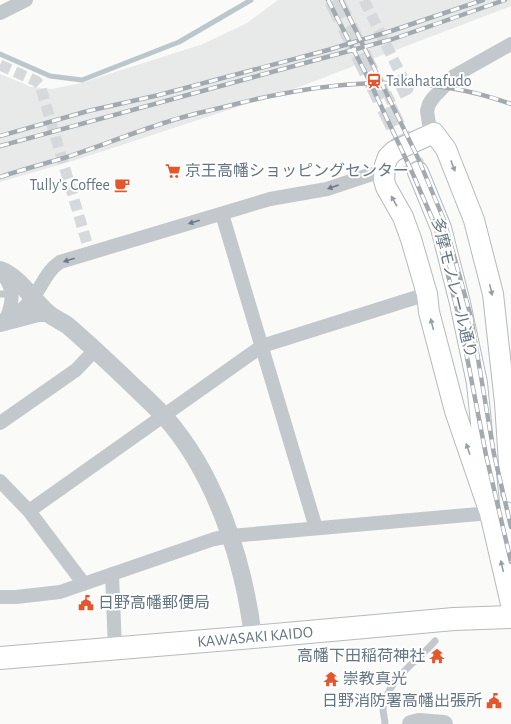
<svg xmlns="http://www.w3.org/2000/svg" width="511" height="724" viewBox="0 0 511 724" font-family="'Alegreya Sans','Noto Sans JP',sans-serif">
<rect width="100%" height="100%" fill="#fafaf8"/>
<!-- built -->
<path fill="#e8e9e9" d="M278,0H511V6L299,87L76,160L0,182V74L32,87L52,89L81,83L203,44L247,23Z"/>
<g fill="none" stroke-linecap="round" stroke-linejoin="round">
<!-- stream -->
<path stroke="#bbc7cb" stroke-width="5" d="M0,54L50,76L82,80L179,42L251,0"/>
<!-- pedestrian-tunnel -->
<path stroke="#d5d9db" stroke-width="11" stroke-dasharray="11 5.5" stroke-linecap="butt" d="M364,0L408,89L385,100
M0,65L36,81L40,85L90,253"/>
<!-- secondary-tunnel -->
<path stroke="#d5d9db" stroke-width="20" stroke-dasharray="20 10" stroke-linecap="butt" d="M334,0L418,172"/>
<defs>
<path id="secondary" d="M418,172L441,228L460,303L477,383L490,513L511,604
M490,513L455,411L429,312L427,294L411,239L403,217L386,187L384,180L385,165L388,157L394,151L434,133L446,149L474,220L493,294L505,403L511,492"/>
<path id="primary" d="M0,658L253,637L454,619L511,617"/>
</defs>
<!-- secondary casing -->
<use href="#secondary" stroke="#b3babf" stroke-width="22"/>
<!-- primary casing -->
<use href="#primary" stroke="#b5babe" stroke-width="24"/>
<!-- service -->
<path stroke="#c3c8cc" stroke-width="7" d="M0,294H14
M385,724C385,719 383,713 383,709C388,678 416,663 435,641"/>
<!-- minor -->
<path stroke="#c3c8cc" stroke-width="14" d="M0,13L26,0
M434,133L429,124L427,111L429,104L433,98L454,76L511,44
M222,214L316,528
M0,272C16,287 13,304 5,322
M9,319C19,313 28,305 35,295C43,283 48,270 60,262L270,199L327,189L372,174L384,173
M0,423L76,370L95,350
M0,481L29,511L84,584
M29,511L262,346L427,294
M112,574L115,649
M0,597H16L60,592L214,539L230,536L490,513"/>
<!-- tertiary -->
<path stroke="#c3c8cc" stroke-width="18" d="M0,270C20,277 33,301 49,314C54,318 61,321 67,325C87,342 106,360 125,378C138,391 152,403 164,416C216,474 244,562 253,637
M0,323L38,313H48
M411,724L419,722L444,724"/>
<!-- secondary -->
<use href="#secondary" stroke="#fff" stroke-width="20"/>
<!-- primary -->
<use href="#primary" stroke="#fff" stroke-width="22"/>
<defs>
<path id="rail" d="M328,0L367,76L412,172L435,225L460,321L486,455L511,562
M341,0L418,158L444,220L471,317L494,454L511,527
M0,136L88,111L159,95L328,50L391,31L483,0
M0,146L393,39L505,0
M0,177C21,170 43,164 64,158C98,147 132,133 167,122C187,115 208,111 228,106C321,82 419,70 511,104"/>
</defs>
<!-- rail casing -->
<use href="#rail" stroke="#a2aab0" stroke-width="4.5"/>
<!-- rail -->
<use href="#rail" stroke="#fff" stroke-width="3" stroke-dasharray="9" stroke-linecap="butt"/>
</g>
<!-- one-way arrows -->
<defs><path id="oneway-solid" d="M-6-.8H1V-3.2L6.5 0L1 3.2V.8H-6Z"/></defs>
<g fill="#939fa8">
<use href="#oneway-solid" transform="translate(453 166) rotate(69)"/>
<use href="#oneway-solid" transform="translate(394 201) rotate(-119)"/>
<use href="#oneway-solid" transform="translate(491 290) rotate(77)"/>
<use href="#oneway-solid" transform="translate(432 324) rotate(-104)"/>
<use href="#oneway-solid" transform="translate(468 449) rotate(-109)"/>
<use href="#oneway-solid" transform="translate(502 566) rotate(-103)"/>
</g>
<g fill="#6a7a87">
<use href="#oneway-solid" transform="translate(333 187) rotate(161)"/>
<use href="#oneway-solid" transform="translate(194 222) rotate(163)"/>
<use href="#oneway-solid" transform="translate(69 260) rotate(163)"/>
</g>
<!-- icons -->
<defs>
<symbol id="station-bare" viewBox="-9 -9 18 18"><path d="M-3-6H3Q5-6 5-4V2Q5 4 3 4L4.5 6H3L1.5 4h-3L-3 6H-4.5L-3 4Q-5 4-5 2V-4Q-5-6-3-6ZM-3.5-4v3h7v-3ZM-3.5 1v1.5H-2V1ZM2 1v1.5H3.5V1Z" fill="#e4572e" stroke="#fff" stroke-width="2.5" paint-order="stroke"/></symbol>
<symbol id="supermarket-bare" viewBox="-9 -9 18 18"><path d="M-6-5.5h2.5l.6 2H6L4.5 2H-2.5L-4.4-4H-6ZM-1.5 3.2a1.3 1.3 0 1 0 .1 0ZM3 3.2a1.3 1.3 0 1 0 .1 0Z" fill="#e4572e" stroke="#fff" stroke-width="2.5" paint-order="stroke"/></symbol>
<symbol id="cafe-bare" viewBox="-9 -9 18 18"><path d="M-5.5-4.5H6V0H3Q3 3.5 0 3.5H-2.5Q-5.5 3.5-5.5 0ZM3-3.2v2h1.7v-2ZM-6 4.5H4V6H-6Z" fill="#e4572e" stroke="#fff" stroke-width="2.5" paint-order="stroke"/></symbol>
<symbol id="civic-bare" viewBox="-9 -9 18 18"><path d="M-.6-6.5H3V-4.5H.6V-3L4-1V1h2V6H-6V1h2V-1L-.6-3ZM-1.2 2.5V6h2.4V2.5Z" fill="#e4572e" stroke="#fff" stroke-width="2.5" paint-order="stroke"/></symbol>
<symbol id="temple-bare" viewBox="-9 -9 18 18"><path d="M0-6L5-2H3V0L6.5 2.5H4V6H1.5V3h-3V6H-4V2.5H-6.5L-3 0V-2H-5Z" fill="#e4572e" stroke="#fff" stroke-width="2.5" paint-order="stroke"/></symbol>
</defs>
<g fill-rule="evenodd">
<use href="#station-bare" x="363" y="70" width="22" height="22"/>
<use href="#supermarket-bare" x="162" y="160" width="22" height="22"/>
<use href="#cafe-bare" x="111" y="174" width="22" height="22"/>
<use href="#civic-bare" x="75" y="592" width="22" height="22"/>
<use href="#temple-bare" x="426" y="645" width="22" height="22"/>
<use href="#temple-bare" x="320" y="668" width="22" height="22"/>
<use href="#civic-bare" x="483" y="690" width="22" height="22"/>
</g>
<g text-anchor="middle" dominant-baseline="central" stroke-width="4" stroke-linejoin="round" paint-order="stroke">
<!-- poi labels -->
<g font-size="16" fill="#657683" stroke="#fff" text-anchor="start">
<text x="386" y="81">Takahatafudo</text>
<text x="185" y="171">京王高幡ショッピングセンター</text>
<text x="110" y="185" text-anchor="end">Tully's Coffee</text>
<text x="98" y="603">日野高幡郵便局</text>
<text x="425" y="656" text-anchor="end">高幡下田稲荷神社</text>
<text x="343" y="679">崇教真光</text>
<text x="482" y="701" text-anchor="end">日野消防署高幡出張所</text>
</g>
<!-- street labels -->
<g font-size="16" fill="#657683" stroke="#fff">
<text transform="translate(454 288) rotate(76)">多摩モノレール通り</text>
<text transform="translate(255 637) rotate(-5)">KAWASAKI KAIDO</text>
</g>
</g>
</svg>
